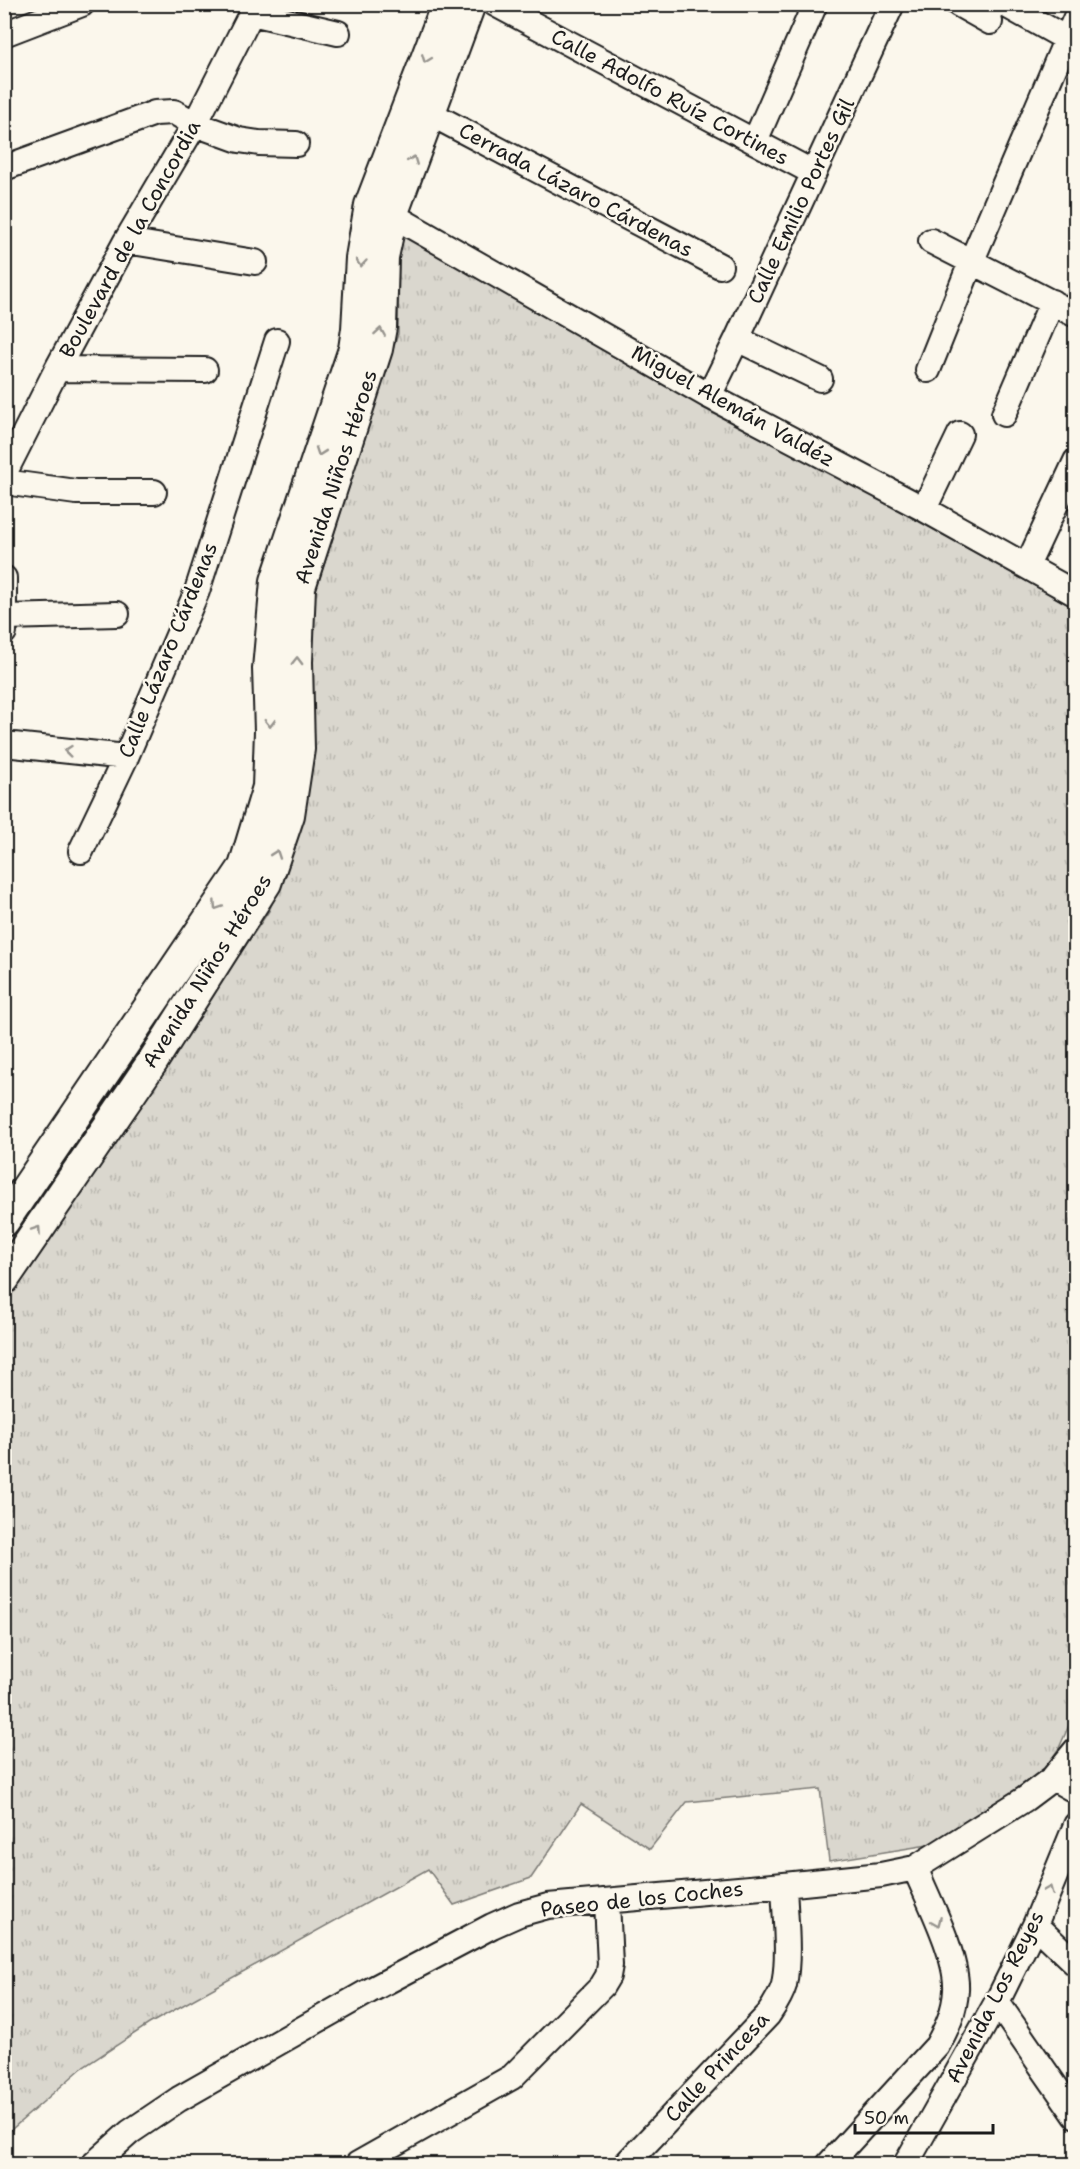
<svg xmlns="http://www.w3.org/2000/svg" width="1080" height="2169" viewBox="0 0 1080 2169" font-family="'Shantell Sans',sans-serif">
<defs>
<pattern id="grass-tufts" width="24" height="20" patternUnits="userSpaceOnUse" patternTransform="scale(1.5)"><rect width="24" height="20" fill="#dad7ce"/><path d="M3 7l-1-3M5 7V3M7 7l1-3M15 17l-1-3M17 17v-4M19 17l1-3" fill="none" stroke="#bab8b0"/></pattern>
</defs>
<rect width="100%" height="100%" fill="#fbf7ec"/>
<filter id="ink" filterUnits="userSpaceOnUse"><feTurbulence type="fractalNoise" baseFrequency=".0167" numOctaves="2"/><feDisplacementMap in="SourceGraphic" scale="12" xChannelSelector="R" yChannelSelector="G"/><feConvolveMatrix kernelMatrix="1 2 1 2 8 2 1 2 1" color-interpolation-filters="sRGB"/></filter>
<g filter="url(#ink)">
<!-- grass -->
<path fill="url(#grass-tufts)" stroke="#7b7a75" stroke-width="1.5" d="M405,237L1075,608V1712L1059,1748L1044,1771L928,1845L829,1861L820,1789L687,1802L650,1849L581,1804L531,1878L454,1905L428,1869L149,2024L82,2068L5,2135V1299L269,911L295,847L307,798L309,625L316,590L398,334L399,242Z"/>
<g fill="none" stroke-linecap="round" stroke-linejoin="round">
<defs>
<path id="minor" d="M495,4L814,173
M958,4L990,22
M1004,4L1076,44
M252,13L338,33
M4,34L82,4
M431,114L720,266
M755,141L815,4
M4,168L155,113L174,112L195,124L239,140L259,143L296,144
M392,215L709,396L924,509L1076,594
M126,241L255,262
M931,241L1076,315
M737,339L820,379
M57,369L205,370
M928,370L972,260L1076,17
M709,396L737,339L892,4
M1004,414L1052,302
M4,474L57,369L126,241L195,124L256,4
M4,482L76,492H154
M924,509L960,434
M1027,566L1076,461
M4,578V632
M6,617L117,614
M4,744L126,757
M81,851L126,757L197,591L277,341
M1053,1778L1076,1791
M1035,1925L1076,1964
M997,2002L1076,2116
M94,2164L130,2132L179,2099L369,1991L492,1926L519,1914L548,1906L784,1885L881,1875L915,1868L1025,1799L1053,1778L1076,1750
M358,2164L512,2077L602,1986L608,1976L610,1965L607,1901
M626,2164L768,2015C774,2006 781,1996 784,1985C790,1953 785,1917 784,1885
M829,2164L937,2046C947,2028 955,2011 956,1990C958,1957 928,1899 915,1868
M906,2164L997,2002L1035,1925L1076,1825"/>
<path id="major" d="M4,1221L244,867L268,787L270,731L268,669L276,581L354,349L357,329L361,258L370,205L447,4
M4,1279L153,1061L266,883L289,815L299,749L297,662L300,587L377,349L381,327L383,257L392,215L470,4"/>
</defs>
<!-- minor casing -->
<use href="#minor" stroke="#1c1c1c" stroke-width="28"/>
<!-- major casing -->
<use href="#major" stroke="#1c1c1c" stroke-width="34"/>
<!-- minor -->
<use href="#minor" stroke="#fbf7ec" stroke-width="24"/>
<!-- major -->
<use href="#major" stroke="#fbf7ec" stroke-width="30"/>
</g>
<!-- one-way arrows -->
<defs><path id="oneway-chevron" d="M-2-3.5L2.5 0L-2 3.5" fill="none" stroke-width="1.6" stroke-linecap="round" stroke-linejoin="round" transform="scale(1.5)"/></defs>
<g stroke="#97948e">
<use href="#oneway-chevron" transform="translate(426 59) rotate(111)"/>
<use href="#oneway-chevron" transform="translate(413 160) rotate(-69)"/>
<use href="#oneway-chevron" transform="translate(361 263) rotate(95)"/>
<use href="#oneway-chevron" transform="translate(380 332) rotate(-81)"/>
<use href="#oneway-chevron" transform="translate(320 452) rotate(109)"/>
<use href="#oneway-chevron" transform="translate(297 661) rotate(-89)"/>
<use href="#oneway-chevron" transform="translate(270 723) rotate(89)"/>
<use href="#oneway-chevron" transform="translate(68 751) rotate(-174)"/>
<use href="#oneway-chevron" transform="translate(276 854) rotate(-71)"/>
<use href="#oneway-chevron" transform="translate(217 906) rotate(124)"/>
<use href="#oneway-chevron" transform="translate(37 1230) rotate(-56)"/>
<use href="#oneway-chevron" transform="translate(1049 1890) rotate(-68)"/>
<use href="#oneway-chevron" transform="translate(937 1922) rotate(67)"/>
</g>
</g>
<g text-anchor="middle" dominant-baseline="central" stroke-width="5" stroke-linejoin="round" paint-order="stroke">
<!-- street labels -->
<g font-size="21" fill="#1c1c1c" stroke="#fbf7ec">
<text transform="translate(670 97) rotate(28)">Calle Adolfo Ruíz Cortines</text>
<text transform="translate(576 190) rotate(28)">Cerrada Lázaro Cárdenas</text>
<text transform="translate(801 201) rotate(-65)">Calle Emilio Portes Gil</text>
<text transform="translate(130 239) rotate(-61)">Boulevard de la Concordia</text>
<text transform="translate(733 406) rotate(29)">Miguel Alemán Valdéz</text>
<text transform="translate(336 477) rotate(-72)">Avenida Niños Héroes</text>
<text transform="translate(168 650) rotate(-68)">Calle Lázaro Cárdenas</text>
<text transform="translate(207 971) rotate(-58)">Avenida Niños Héroes</text>
<text transform="translate(642 1899) rotate(-6)">Paseo de los Coches</text>
<text transform="translate(995 1997) rotate(-63)">Avenida Los Reyes</text>
<text transform="translate(717 2067) rotate(-47)">Calle Princesa</text>
</g>
</g>
<!-- margin -->
<rect width="1080" height="2169" fill="none" stroke="#fbf7ec" stroke-width="24"/>
<rect x="12" y="12" width="1056" height="2145" fill="none" stroke="#1c1c1c" stroke-width="2" filter="url(#ink)"/>
<!-- scale -->
<path d="M855 2124v9h138v-9" fill="none" stroke="#1c1c1c" stroke-width="3"/>
<text x="864" y="2124" font-size="18" fill="#1c1c1c" stroke="#fbf7ec" stroke-width="4.5" paint-order="stroke">50 m</text>
</svg>
